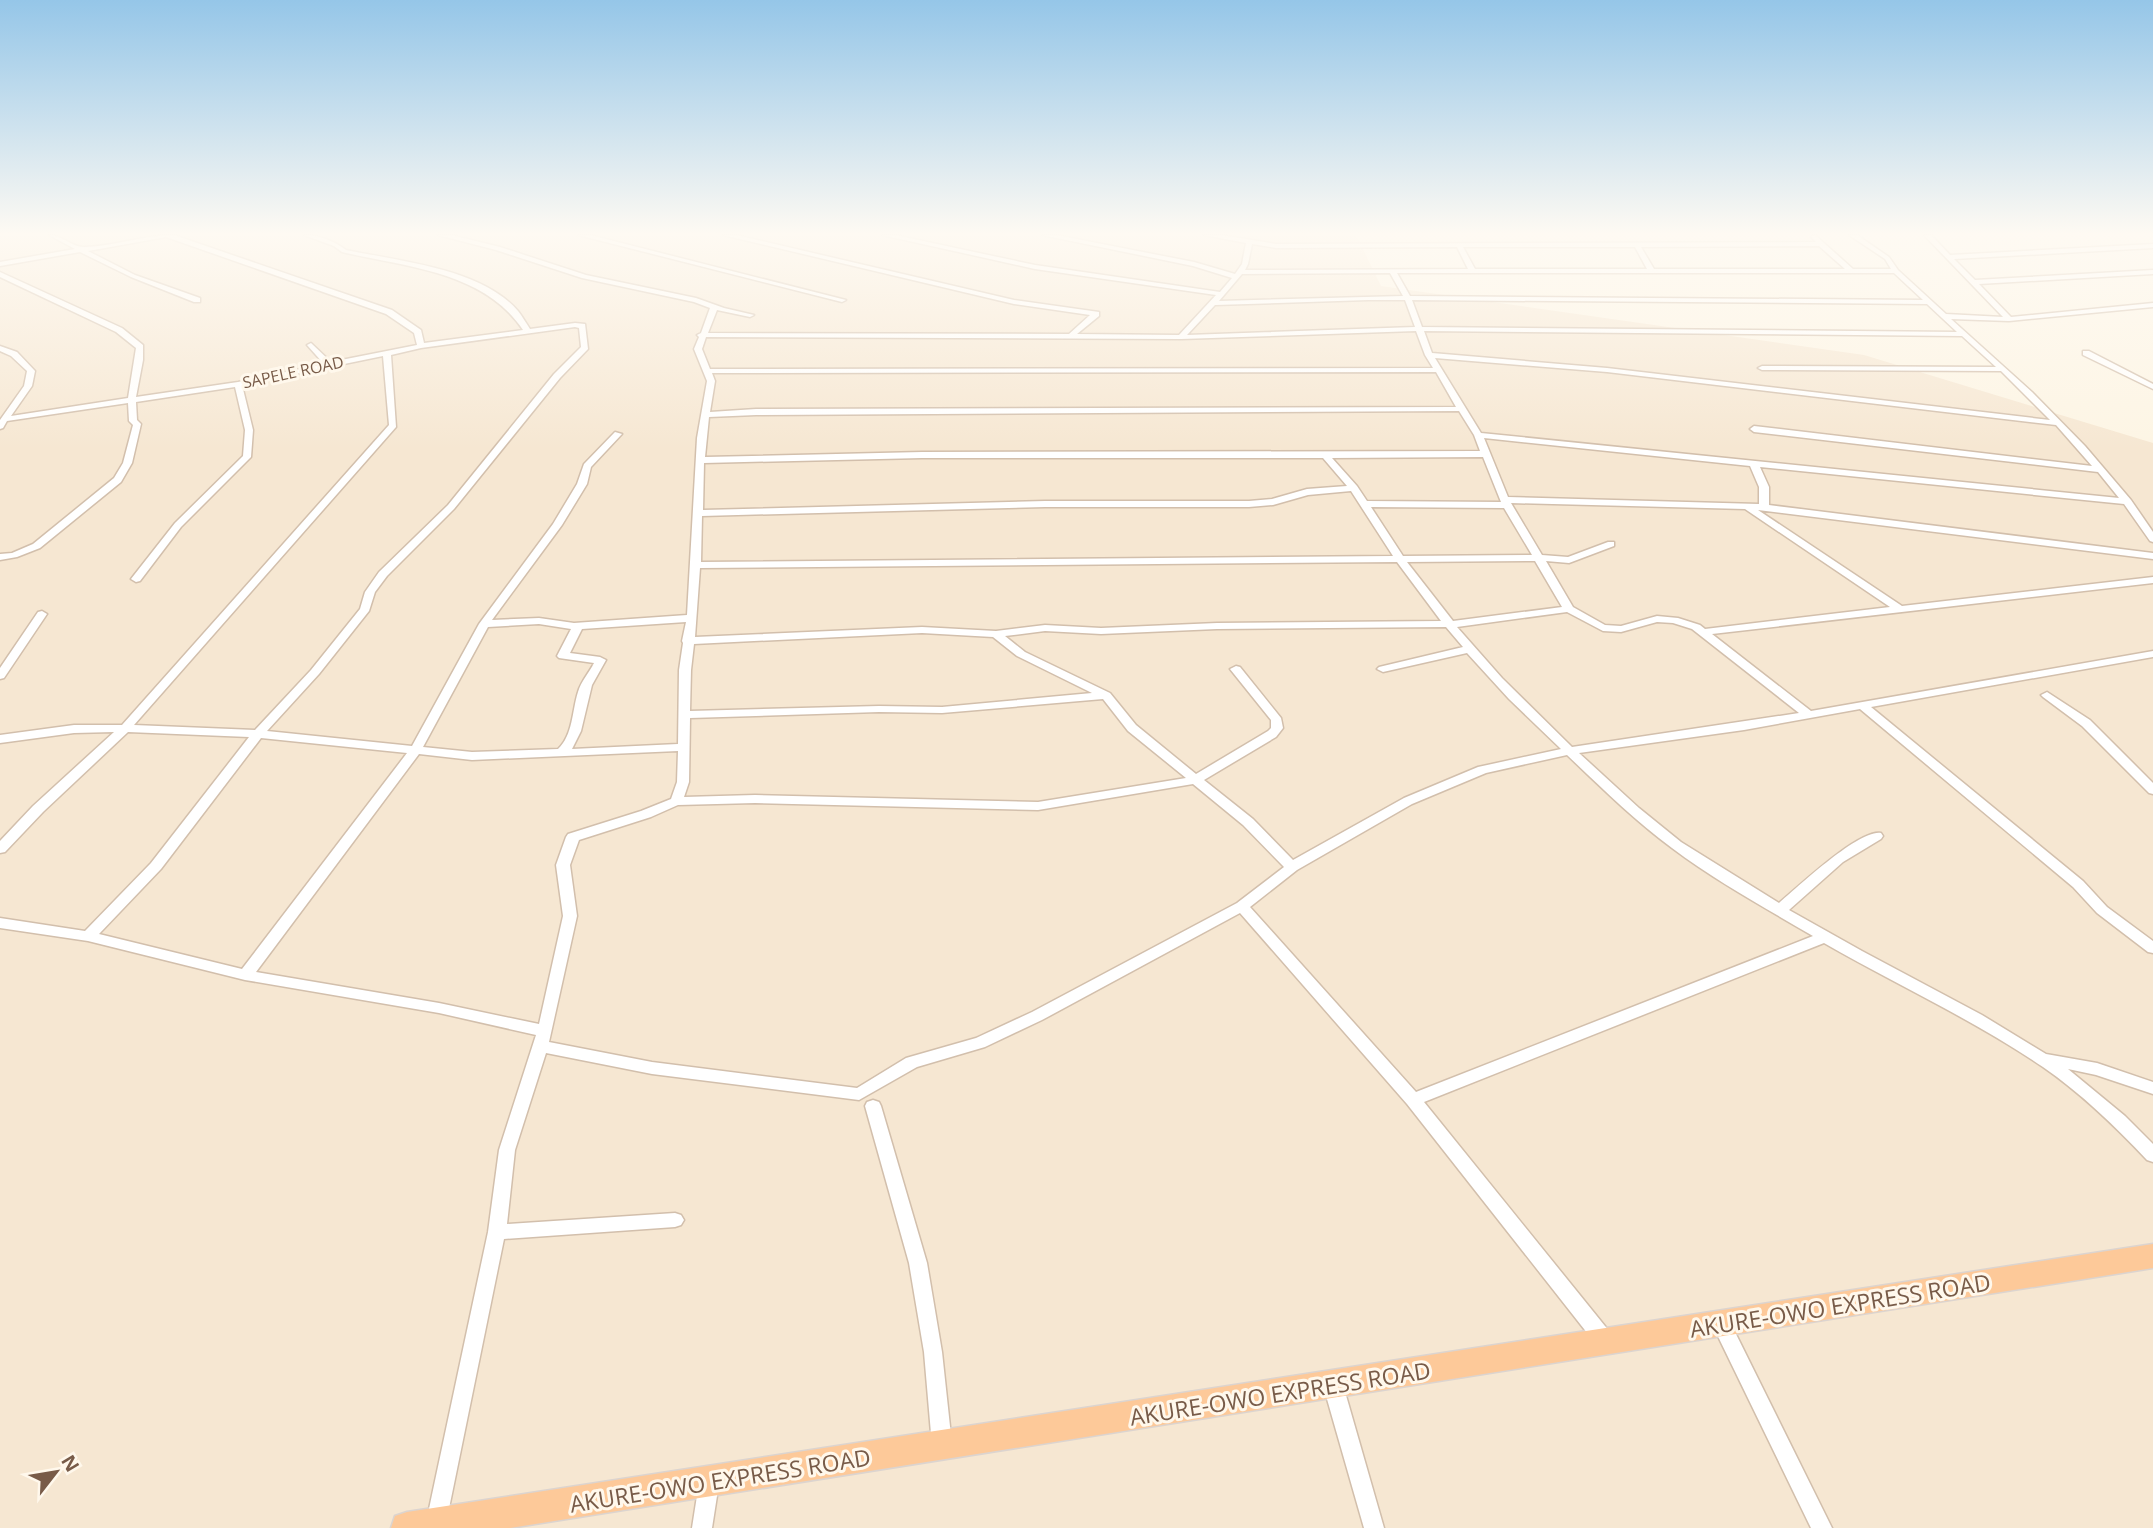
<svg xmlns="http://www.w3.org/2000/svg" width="2153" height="1528" viewBox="0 0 2153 1528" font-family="'Open Sans',sans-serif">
<rect width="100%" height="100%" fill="#fdf5e4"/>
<!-- residential -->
<path fill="#f6e7d2" d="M0,235H1356L1381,286L1864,355L2153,443V1528H0Z"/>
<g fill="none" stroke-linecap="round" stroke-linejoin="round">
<defs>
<path id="minor" d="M49,235C62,235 73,248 85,247C115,246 144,235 174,235L392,310L421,330L424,343L523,330C484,271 405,267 342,252L334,246L304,235C319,235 334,241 346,250C398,261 481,268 518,311C522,316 526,323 530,329L575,323L585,324L588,349L560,378L454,509L387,576L375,592L369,611L319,674L267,731L412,746L479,624L553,524L577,484L584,464L615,432L622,434L591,467L587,484L562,525L492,620L539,618L574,623L687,615L697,438L707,381L694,349L699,337L697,335L701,333L710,308L694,302L582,278L496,250L438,235H451L500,247L586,275L696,298L724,308L754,315L750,317L717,310L708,333L1069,334L1090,315L1014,304L723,235H736L1014,300L1099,312V316L1077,334L1179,335L1216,295L1035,269L882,235H895L1035,265L1220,292L1232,278L1193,266L1042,235H1056L1194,262L1235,274L1242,264L1246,243L1204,235H1221L1276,244L1816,242L1811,237L1815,235L1853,269H1891L1885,259L1849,235H1857L1889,257L1898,270L1946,314L2003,317L1924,235H1931L1950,255L2153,244V248L1954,259L1975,280L2153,270V274L1979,284L2011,317L2153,303V307L2009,321L1951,319L2032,392L2085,446L2131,500L2153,532V542L2150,541L2124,504L1760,467L1769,487V505L2153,553V559L1758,510L1902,606L2153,577V583L1712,634L1811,711L2153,651V657L1871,707L2083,881L2107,907L2153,941V953L2148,952L2097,913L2073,887L1860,709L1744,730L1579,753L1639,808L1681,842L1779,903C1797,888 1859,829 1881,833L1883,836L1881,839L1843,862L1789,910L1862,951L1982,1015L2046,1054L2097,1063L2153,1082V1094L2096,1075L2068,1069L2125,1116L2153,1144V1162L2147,1160C2115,1126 2082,1094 2043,1067C1974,1020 1897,985 1824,943L1424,1102L1613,1336L1615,1342L1613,1348L1606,1351L1599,1348L1407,1104L1240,913L1042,1020L985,1047L917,1067L859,1100L652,1074L546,1053L515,1150L507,1224L675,1213L681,1215L684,1220L681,1225L675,1227L504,1239L446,1523L444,1528H428L426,1523L488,1232L499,1150L536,1035L439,1013L245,980L88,941L0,928V918L85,931L151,863L249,737L128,732L43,812L5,852L0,853V841L33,806L114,732L74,733L0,743V735L74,725H122L389,425L383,356L242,385L253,430L251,457L181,527L140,581L136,582L131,579L175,523L243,456L245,430L235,387L136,402L137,420L141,424L132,463L121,482L40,548L17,557L0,560V554L12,553L33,544L114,478L123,463L133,425L129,421L128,403L7,421L3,428L0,429V420L24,386L27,371L11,356L0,351V346L17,352L35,371L32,386L11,416L128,398L136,348L116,332L0,277V272L122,328L143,345V360L136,397L238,382L324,364L307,345L311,343L331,362L417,345L414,333L386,314L166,237L88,251L135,275L200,298V302H194L131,277L80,252L0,266V262L75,249ZM1252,244L1276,248L1457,247L1468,269L1245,270L1248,264ZM1819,246L1845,269H1654L1641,247ZM1463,247H1635L1647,269H1475ZM1390,273L1403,296L1219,301L1242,274ZM1397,273H1894L1923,300L1410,296ZM1368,300H1405L1415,327L1187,335L1215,305ZM1412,300L1927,304L1957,332L1422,327ZM575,327L579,328L581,347L554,374L448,505L379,572L365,592L360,609L311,670L255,730L134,725L396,427L391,355L421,348ZM1416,331L1425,355L1433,368L710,369L702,349L706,337L1181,339ZM1424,331L1962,336L1996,367L1762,366L1758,368L1762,370L2001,371L2050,420L1607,368L1432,353ZM1435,358L1607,372L2056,425L2092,466L1754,426L1750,429L1754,432L2098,472L2119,498L1481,433ZM1436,372L1456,407L756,409L710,412L715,381L712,373ZM1459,411L1474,435L1480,451L922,452L705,457L709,417L756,415ZM1484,438L1750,466L1759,487V504L1508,497ZM1483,457L1501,502L1367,501L1357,486L1332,458ZM922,458H1323L1347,486L1307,489L1272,499L1249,501H1045L703,510L704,463ZM1351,491L1393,556L701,562L702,516L1045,507H1249L1273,505L1308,495ZM1511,503L1745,509L1890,607L1705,629L1700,625L1678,618L1657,616L1621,626L1605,625L1573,607L1546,561L1569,563L1614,546V542H1608L1568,557L1542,555ZM1371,507L1504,508L1532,555L1403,556ZM1535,561L1562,607L1453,621L1407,562ZM1397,562L1441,621L1217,623L1101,628L1045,625L996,631L922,627L695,637L700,568ZM1567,612L1603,631L1621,632L1657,622L1673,623L1692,629L1799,713L1572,747L1502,678L1457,627ZM686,622L682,641L683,643L679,670L678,744L572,749L581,731L592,685L606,660L600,657L570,653L582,629ZM539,624L571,629L557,656L559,658L594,663C589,673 581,681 578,692C572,711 573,735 558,749L472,752L423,747L488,627ZM1446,627L1463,647L1379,667L1377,669L1383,672L1467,653L1509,699L1561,749L1478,767L1404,798L1293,860L1253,819L1204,780L1276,737L1283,728L1281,718L1240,667L1236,666L1230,669L1271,720V728L1268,731L1196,774L1136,725L1110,693L1025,652L1005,636L1045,631L1101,634L1217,629ZM922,633L993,637L1017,656L1092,693L942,707L879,706L690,711L691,670L694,644ZM1103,699L1128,731L1186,778L1038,802L755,795L684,797L689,782L690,718L879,712L942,713ZM261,738L407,753L242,969L99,934L161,869ZM678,751L677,782L671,799L641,811L568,834L566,837L556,865L563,916L539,1024L439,1003L256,972L419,754L472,760ZM1567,755C1601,787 1634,820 1672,848C1716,881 1765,908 1813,936L1416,1092L1250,907L1297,870L1412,804L1486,773ZM1193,784L1243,825L1284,867L1237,903L1032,1012L976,1038L906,1058L857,1088L652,1062L549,1042L577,916L570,865L579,840L651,817L678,805L755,803L1038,810Z
M578,235H590L846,300L842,302Z
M2083,351H2089L2153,384V389L2083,355Z
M42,611L47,614L4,678L0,679V668L38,612Z
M2047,692L2090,720L2153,783V794L2149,793L2082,726L2043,697L2041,695Z
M873,1100L879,1102L881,1106L927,1263L942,1352L952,1445L949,1452L942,1455L935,1452L932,1445L924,1352L909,1263L865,1106L867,1102Z
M1721,1316L1728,1318L1832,1528H1811L1712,1324L1714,1318Z
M1333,1376L1340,1379L1343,1385L1384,1528H1364L1323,1385L1326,1379Z
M709,1473L716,1476L719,1483L712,1528H692L699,1483L702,1476Z"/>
<path id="trunk" d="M2153,1244V1268L510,1528H391L395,1516L407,1512Z"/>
</defs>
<!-- minor casing -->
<use href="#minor" stroke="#d2bfac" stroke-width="3"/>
<!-- trunk casing -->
<use href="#trunk" stroke="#dcd4cf" stroke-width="3"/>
<!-- minor -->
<use href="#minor" fill="#fff" fill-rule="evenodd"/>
<!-- trunk -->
<use href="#trunk" fill="#fdc999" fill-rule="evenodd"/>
</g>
<!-- sky -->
<linearGradient id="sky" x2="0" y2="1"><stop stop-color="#95c6e8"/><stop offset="0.52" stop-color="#fefaf3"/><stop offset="1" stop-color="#fefaf3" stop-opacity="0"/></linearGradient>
<rect width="2153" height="449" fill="url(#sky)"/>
<g text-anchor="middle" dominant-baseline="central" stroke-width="6" stroke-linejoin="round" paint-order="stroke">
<!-- far-street labels -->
<g font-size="16" fill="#785b48" stroke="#fff8ec">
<text transform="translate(293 372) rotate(-12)">SAPELE ROAD</text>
</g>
<!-- near-street labels -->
<g font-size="23" fill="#785b48" stroke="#fff8ec">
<text transform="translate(1840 1305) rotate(-9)">AKURE-OWO EXPRESS ROAD</text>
<text transform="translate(1280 1393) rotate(-9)">AKURE-OWO EXPRESS ROAD</text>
<text transform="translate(720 1480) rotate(-9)">AKURE-OWO EXPRESS ROAD</text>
</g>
</g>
<!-- north arrow -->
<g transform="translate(56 1472) rotate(59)" stroke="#fff8ec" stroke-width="5" paint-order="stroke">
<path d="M0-5L12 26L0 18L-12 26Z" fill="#785b48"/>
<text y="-10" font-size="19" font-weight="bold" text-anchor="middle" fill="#785b48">N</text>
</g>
</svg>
